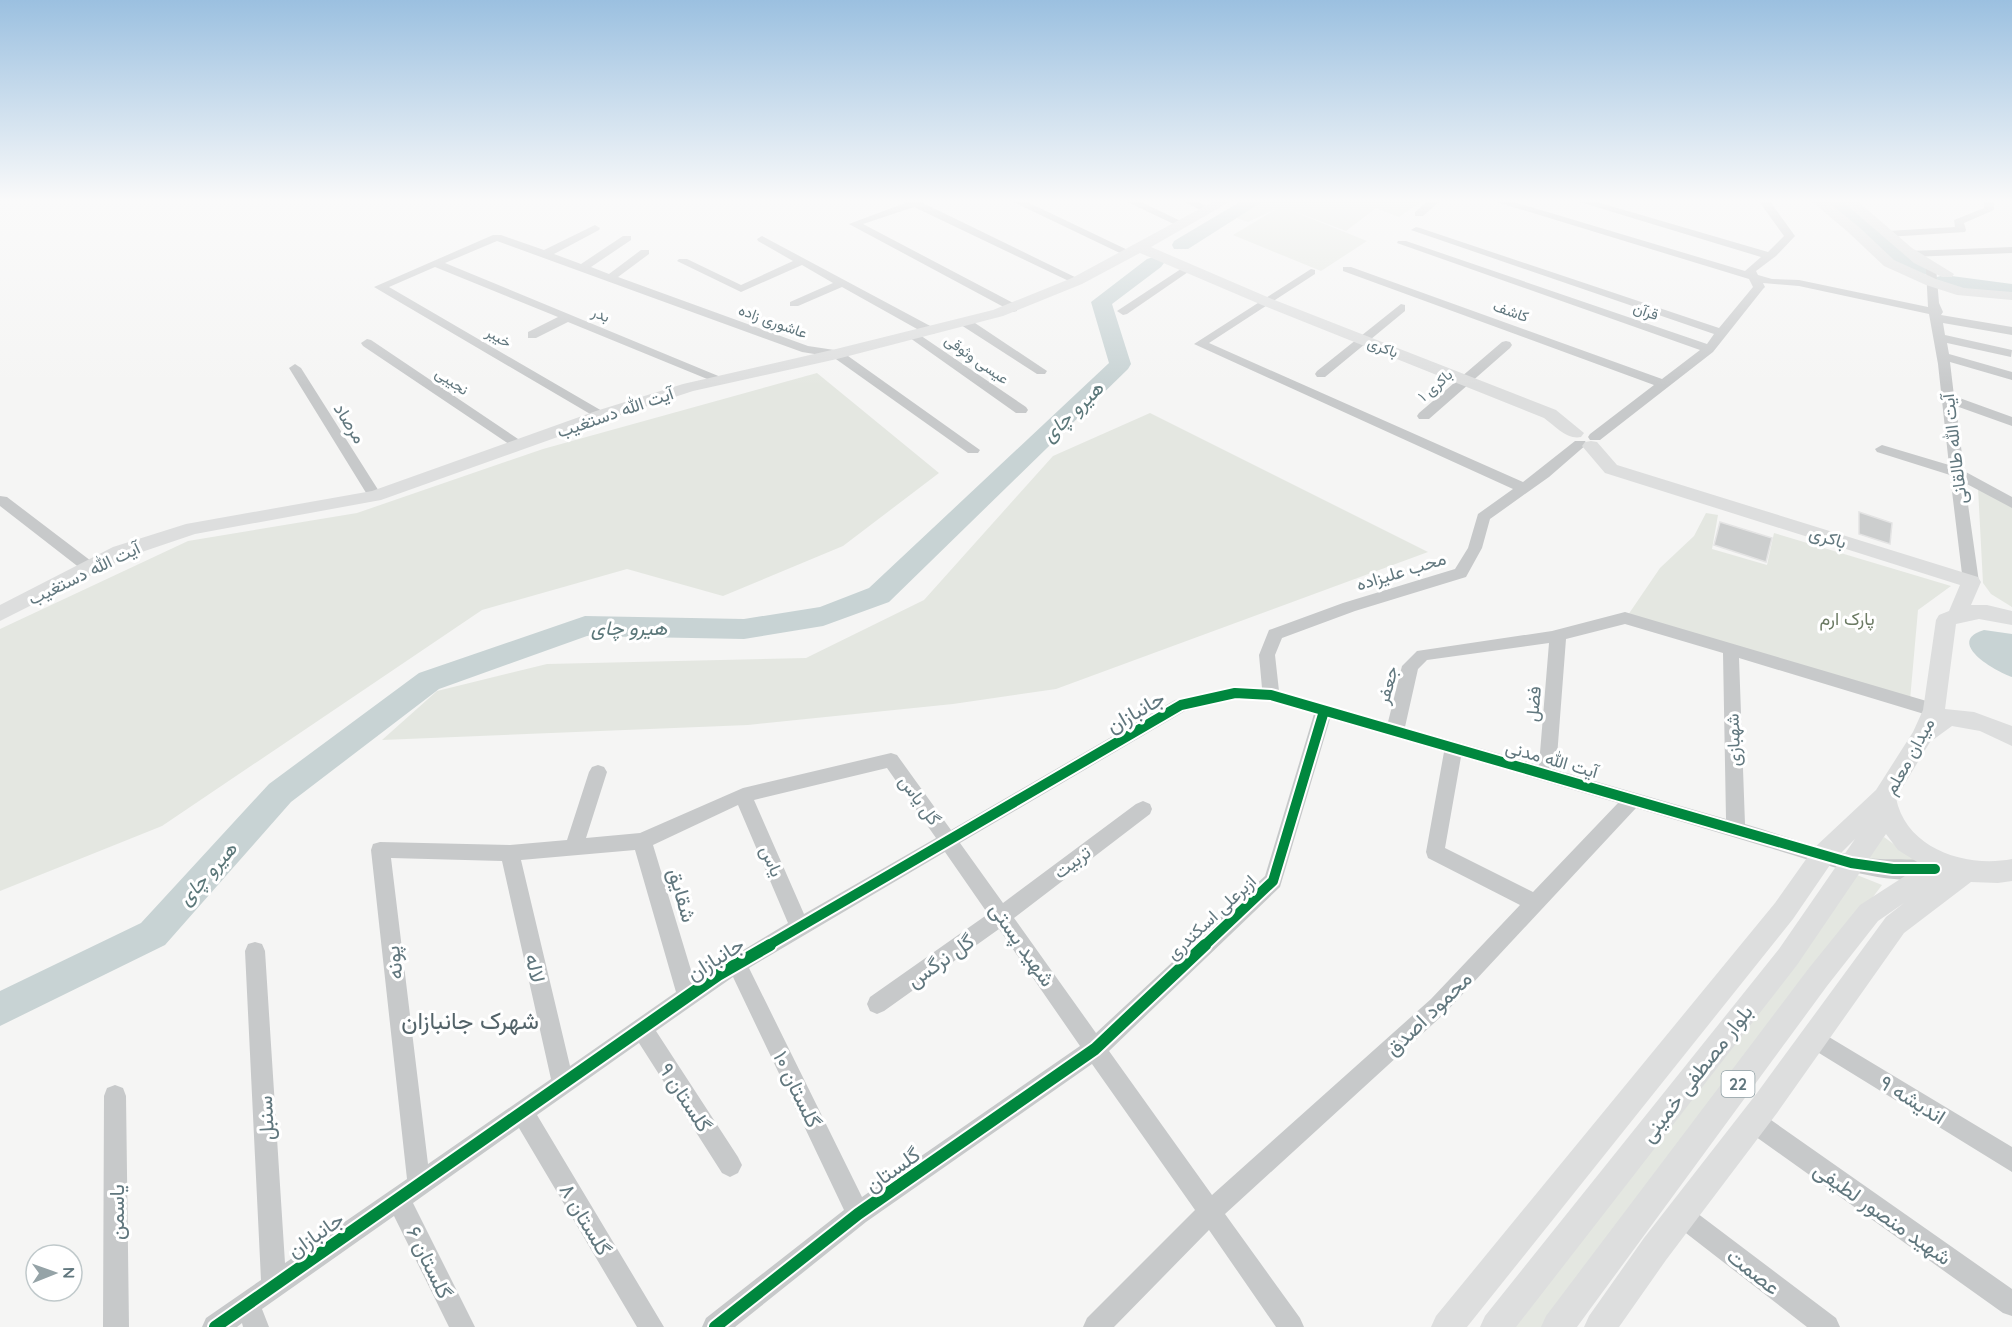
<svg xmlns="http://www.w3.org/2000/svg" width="2012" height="1327" viewBox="0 0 2012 1327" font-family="Quicksand,Vazirmatn,sans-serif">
<rect width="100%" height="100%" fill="#f5f5f4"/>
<!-- green -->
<path fill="#e4e7e1" d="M1265,200H1424L1399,217L1376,208L1346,231L1280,206L1367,241L1321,271L1233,235L1278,208L1248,222L1234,217Z
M817,373L939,473L843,546L723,596L627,569L482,610L162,826L0,891V629L188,541L357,513L543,449Z
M1150,413L1428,552L1056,689L953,704L748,725L382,740L437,691L547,664L806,658L924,600L1053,456Z
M1978,488L2012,507V607L1991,594L1983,583Z
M1706,513L1718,515L1712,549L1767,565L1774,533L1951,586L1918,610L1910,700L1628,615L1660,568L1694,536Z
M1884,837L1922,865L1868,861L1865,857Z
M1857,875L1882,885L1549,1327H1508Z"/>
<!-- water -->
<path fill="#c8d3d4" d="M1984,630L2012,634V677C1996,672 1944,642 1984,630Z"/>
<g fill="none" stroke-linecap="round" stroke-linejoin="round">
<!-- river -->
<path fill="#c8d3d4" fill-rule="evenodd" d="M1243,200H1265L1188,249H1174L1172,245L1174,241Z
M1827,200H1847L1898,247L1929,266L1932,270L1929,274C1906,280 1841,219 1827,200Z
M1154,257L1161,259L1164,263L1161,267L1112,304L1131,364L1128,369L889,602L823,626L744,639L587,636L439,689L291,802L165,945L0,1026V991L141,923L269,784L419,673L585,616L744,619L820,607L869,588L1109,363L1091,302L1147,259Z
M1944,275L2012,284V296L1937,285L1934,281L1937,277Z"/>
</g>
<!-- building -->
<path fill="#cccece" stroke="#e4e4e4" stroke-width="1.5" d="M1859,512L1892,523L1890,544L1859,534Z
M1720,522L1772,538L1766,562L1714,545Z"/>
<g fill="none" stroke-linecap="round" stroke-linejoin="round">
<!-- minor -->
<path fill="#c7c9ca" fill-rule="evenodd" d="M903,200H925L923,203L1083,281L1081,283H1073L914,207L863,224L1017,305V311L1013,312L849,224L905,203Z
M1009,200H1023L1134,253L1132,255H1124Z
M1123,200H1137L1187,224L1182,227L1178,226Z
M1181,200H1195L1213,210L1204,212Z
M1429,200H1441L1423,216H1415V212Z
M1490,200H1507L1745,271L1761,257L1573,200H1590L1768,252L1784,236L1758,200H1769L1795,236L1776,256L1756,271L1758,275L1772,279L1799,280L1928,307L1926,269L1932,266L1936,267L1939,303L1943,312L1941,315L2012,327V335L1943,323L1945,335L2012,350L2011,357L1947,343L1949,354L2012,372V380L1950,362L1954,396L2012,417V426L1956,406L1964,471L2012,497V508L1965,483L1979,582L1976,586H1966L1963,582L1950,475L1877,452L1875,449L1882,445L1949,465L1938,364L1929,314L1799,286L1763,283L1765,287L1763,289L1713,352L1600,440H1590L1588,437L1590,434L1654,385L1343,271V267H1351L1662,379L1700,350L1397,243L1398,241H1406L1707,344L1714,334L1411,230L1416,227L1420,228L1719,328L1753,287L1749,279Z
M1984,200H1994V210L1964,223L1966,230L1965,232L1887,237L1882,234L1887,231L1955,227L1954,220L1984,208Z
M595,225L600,228L599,230L554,254L581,264L623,236H631V240L591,267L609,274L641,250H649V254L618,277L808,346L841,351L980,450L978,453H968L833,357L802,352L497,241L445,263L728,380L722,384L717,383L568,322L536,338H528V332L558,317L435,267L389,287L609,415L602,419L597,418L374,287L493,235H501L544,250Z
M762,236L934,328L936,331L934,334H926L842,287L798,306H790V302L833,283L802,265L741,292L677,261L679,259H687L741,285L793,261L758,241L757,239Z
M2012,247V253L1910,257L1904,254L1910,251Z
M1187,265L1193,268L1191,270L1127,314L1123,315L1117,311Z
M1311,269L1315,270V274L1209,343L1523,482L1575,441H1585L1587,444L1549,477L1490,519L1482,548L1466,577L1355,611L1282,638L1275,655L1279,691L1388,722L1402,666L1417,651L1552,631L1625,612L1940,705L1943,710L1940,715L1934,717L1739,658L1745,824C1785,836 1826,851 1867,858C1888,861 1926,857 1942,863L1945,869L1942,875C1895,892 1810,859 1763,846C1721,833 1678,821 1636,808L1445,1013L1225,1214L1300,1318L1304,1327H1276L1209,1230L1114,1327H1083L1087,1318L1195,1210L1092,1064L866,1222L735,1327H702L706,1318L844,1210L733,977L656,1031L738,1157L742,1165L738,1173L730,1177L722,1173L639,1043L537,1115L664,1327H637L519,1128L413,1203L475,1327H449L394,1216L262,1309L269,1327H243L242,1323L237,1327H202L206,1318L261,1280L245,951L248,944L255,942L262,944L265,951L285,1263L407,1179L371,850L373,844L380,842L510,845L567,840L589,772L592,767L598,765L604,767L607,772L586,838L640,833L743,788L891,753L897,755L951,830L1175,700L1235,687L1262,688L1259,655L1269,630L1343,603L1455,569L1468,548L1478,514L1513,489L1194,344ZM1625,624L1723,653L1726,819L1556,770L1566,639ZM1549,643L1539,765L1405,727L1418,669L1427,660ZM1235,699L1271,701L1314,714L1265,876L1096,1033L1014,918L1150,814L1152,809L1150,804L1143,801L1136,804L1003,903L960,843L1185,711ZM1330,719L1444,752L1426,852L1428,858L1520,905L1431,999L1212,1195L1109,1051L1280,887ZM1461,757L1618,803L1533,892L1445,848ZM887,768L936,838L804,914L754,800ZM738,805L788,923L694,980L653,845ZM635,850L676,992L570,1066L521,860ZM945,852L988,914L870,997L867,1004L870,1011L877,1014L884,1011L999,929L1080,1046L862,1197L749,968ZM391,858L502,861L551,1079L428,1164Z
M1401,304L1405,305V311L1325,377H1317L1315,374L1317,371Z
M965,318L969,319L1047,371L1045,374H1037L961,325L959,322Z
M914,331L1026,407L1028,410L1026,413H1016L910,338V332Z
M367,339L371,340L527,445L525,448H515L363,346L361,343Z
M1506,341L1510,342L1512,345L1510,348L1429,419H1419L1417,416L1419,413L1502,342Z
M295,364L301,368L382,496L380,499H370L368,496L289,368Z
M0,496L7,497L95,564L98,568L95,572H85L0,506Z
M1814,1028L2012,1147V1172L1806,1045L1803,1038L1806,1031Z
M115,1085L123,1088L126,1096L129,1327H103L104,1096L107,1088Z
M1753,1110L1761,1113L2012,1289V1316L2003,1313L1745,1129L1742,1121L1745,1113Z
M1681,1203L1689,1207L1836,1318L1840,1327H1807L1673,1223L1669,1215L1673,1207Z"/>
<!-- major -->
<path fill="#dddede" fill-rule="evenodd" d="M1216,200H1233L1151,247L1272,299L1556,410L1584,433L1581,437C1567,440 1555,426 1544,418L1262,305L1140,253L1082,284L1003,316L837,359L693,391L608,419L381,500L195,534L127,557L0,621V605L113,547L186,524L372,491L596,411L683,384L836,349L993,310L1072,278Z
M1810,200H1825L1858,226L1894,260L1936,279L1964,288L2012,292V300L1957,295L1926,285L1884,266L1848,232Z
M1841,200H1856L1912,248L1954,274L1952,277H1942L1914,263Z
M1591,441L1597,442L1617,465L1978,577L1981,582L1971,605H1987L2012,611V625L1979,619L1956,624L1945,709L1974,712L2012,726V746L1980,731L1952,726L1930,742L1896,798C1906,849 1966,868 2012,859V881L1998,883L1971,882L1904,933L1777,1113L1666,1260L1619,1327H1584L1589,1316L1644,1238L1757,1093L1886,917L1904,903L1878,921L1827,986L1577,1327H1541L1546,1316L1809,968L1860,905L1922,865L1898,850L1886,834L1797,965L1516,1327H1480L1485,1316L1779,949L1855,839L1832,862L1793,919L1467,1327H1431L1436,1316L1775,903L1814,848L1876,790L1913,732L1923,710L1936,620L1939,615L1949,611L1960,585L1605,473L1582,446L1585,442Z"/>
<defs>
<path id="cycleway-far1" d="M767,946L1181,705L1235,693L1271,695L1851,863L1893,869H1935
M1204,946L1273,881L1324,711"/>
<path id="cycleway" d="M215,1327L718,975L770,945
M715,1327L858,1214L1095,1049L1205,945"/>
</defs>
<!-- cycleway-far1 casing -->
<use href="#cycleway-far1" stroke="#fff" stroke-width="14"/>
<!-- cycleway casing -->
<use href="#cycleway" stroke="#fff" stroke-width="16"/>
<!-- cycleway-far1 -->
<use href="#cycleway-far1" stroke="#00873e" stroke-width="10"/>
<!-- cycleway -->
<use href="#cycleway" stroke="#00873e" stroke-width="12"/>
</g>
<!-- sky -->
<linearGradient id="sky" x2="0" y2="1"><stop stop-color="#9bc0e0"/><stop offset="0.52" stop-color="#fafafa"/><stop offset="1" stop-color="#fafafa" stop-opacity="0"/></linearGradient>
<rect width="2012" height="386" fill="url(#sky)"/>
<g text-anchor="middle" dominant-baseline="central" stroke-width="6" stroke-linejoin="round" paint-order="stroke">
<!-- far-street labels -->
<g font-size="15" fill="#61777e" stroke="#fff">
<text transform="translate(1511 311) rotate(20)">کاشف</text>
<text transform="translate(1646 311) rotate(19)">قرآن</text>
<text transform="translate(601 314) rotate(22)">بدر</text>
<text transform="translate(773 321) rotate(20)">عاشوری زاده</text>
<text transform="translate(499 337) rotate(30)">خیبر</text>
<text transform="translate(1383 347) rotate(21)">باکری</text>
<text transform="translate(977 359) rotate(35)">عیسی وثوقی</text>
<text transform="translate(452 381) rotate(34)">نجیبی</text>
<text transform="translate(1435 385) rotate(-41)">باکری ۱</text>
</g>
<!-- shield labels -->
<rect fill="#fff" stroke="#90a0a5" stroke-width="1.5" x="1721.5" y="1071" width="33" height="26" rx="4.5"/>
<g font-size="16" font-weight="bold" fill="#61777e">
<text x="1738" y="1084">22</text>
</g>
<!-- street labels -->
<g font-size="18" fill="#61777e" stroke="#fff">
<text transform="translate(615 412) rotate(-19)">آیت الله دستغیب</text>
<text transform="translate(350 423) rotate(58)">مرصاد</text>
<text transform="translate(1954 449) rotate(-97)">آیت الله طالقانی</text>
<text transform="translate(1828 537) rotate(17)">باکری</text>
<text transform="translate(1401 571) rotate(-17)">محب علیزاده</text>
<text transform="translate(84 573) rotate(-26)">آیت الله دستغیب</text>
<text transform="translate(1387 685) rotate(-75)">جعفر</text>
<text transform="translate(1533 704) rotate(-85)">فضل</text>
<text transform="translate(1733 740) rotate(-92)">شهبازی</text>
<text transform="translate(1909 756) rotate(-61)">میدان معلم</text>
<text transform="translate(1552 759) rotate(16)">آیت‌ الله مدنی</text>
<text transform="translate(920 800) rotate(54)">گل یاس</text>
<text transform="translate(772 861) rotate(67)">یاس</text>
<text transform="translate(1072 862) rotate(-37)">تربیت</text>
<text transform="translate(1211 917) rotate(-43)">ازبرعلی اسکندری</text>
</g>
<!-- park labels -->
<g font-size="18" fill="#6c7b64" stroke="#fff">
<text x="1847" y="618">پارک ارم</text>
</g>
<!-- water labels -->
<g font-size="20" font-style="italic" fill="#5b7779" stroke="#fff">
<text transform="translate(1072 411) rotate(-44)">هیرو چای</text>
<text x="629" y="627">هیرو چای</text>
<text transform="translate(207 873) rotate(-48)">هیرو چای</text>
</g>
<!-- near-street labels -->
<g font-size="21" fill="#61777e" stroke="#fff">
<text transform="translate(1135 711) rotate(-30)">جانبازان</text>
<text transform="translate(683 895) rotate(74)">شقایق</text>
<text transform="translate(1023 944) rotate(55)">شهید پستی</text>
<text transform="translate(715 958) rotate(-32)">جانبازان</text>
<text transform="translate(940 960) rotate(-35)">گل نرگس</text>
<text transform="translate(393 963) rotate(-97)">پونه</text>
<text transform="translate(536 968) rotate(77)">لاله</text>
<text transform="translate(1428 1013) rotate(-44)">محمود اصدق</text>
<text transform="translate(1696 1073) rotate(-52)">بلوار مصطفی خمینی</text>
<text transform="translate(798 1089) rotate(64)">گلستان ۱۰</text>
<text transform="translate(686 1097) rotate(57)">گلستان ۹</text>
<text transform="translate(1913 1099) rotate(32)">اندیشه ۹</text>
<text transform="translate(265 1118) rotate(-93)">سنبل</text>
<text transform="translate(892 1169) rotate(-35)">گلستان</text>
<text transform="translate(116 1212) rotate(-90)">یاسمن</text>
<text transform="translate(1883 1213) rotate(35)">شهید منصور لطیفی</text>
<text transform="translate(586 1219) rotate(59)">گلستان ۸</text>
<text transform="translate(315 1234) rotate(-35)">جانبازان</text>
<text transform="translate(430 1262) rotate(64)">گلستان ۶</text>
<text transform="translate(1754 1271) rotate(38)">عصمت</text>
</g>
<!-- near-neighbourhood labels -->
<g font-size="24" fill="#536369" stroke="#fff">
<text x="470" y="1020">شهرک جانبازان</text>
</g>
</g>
<!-- north arrow -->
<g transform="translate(54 1273) rotate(89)"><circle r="28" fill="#ffffff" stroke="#c0c9cb" stroke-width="1.5"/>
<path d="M0-4.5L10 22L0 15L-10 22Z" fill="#95a3a7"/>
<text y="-9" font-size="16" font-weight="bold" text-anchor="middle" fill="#61777e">N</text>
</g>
</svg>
